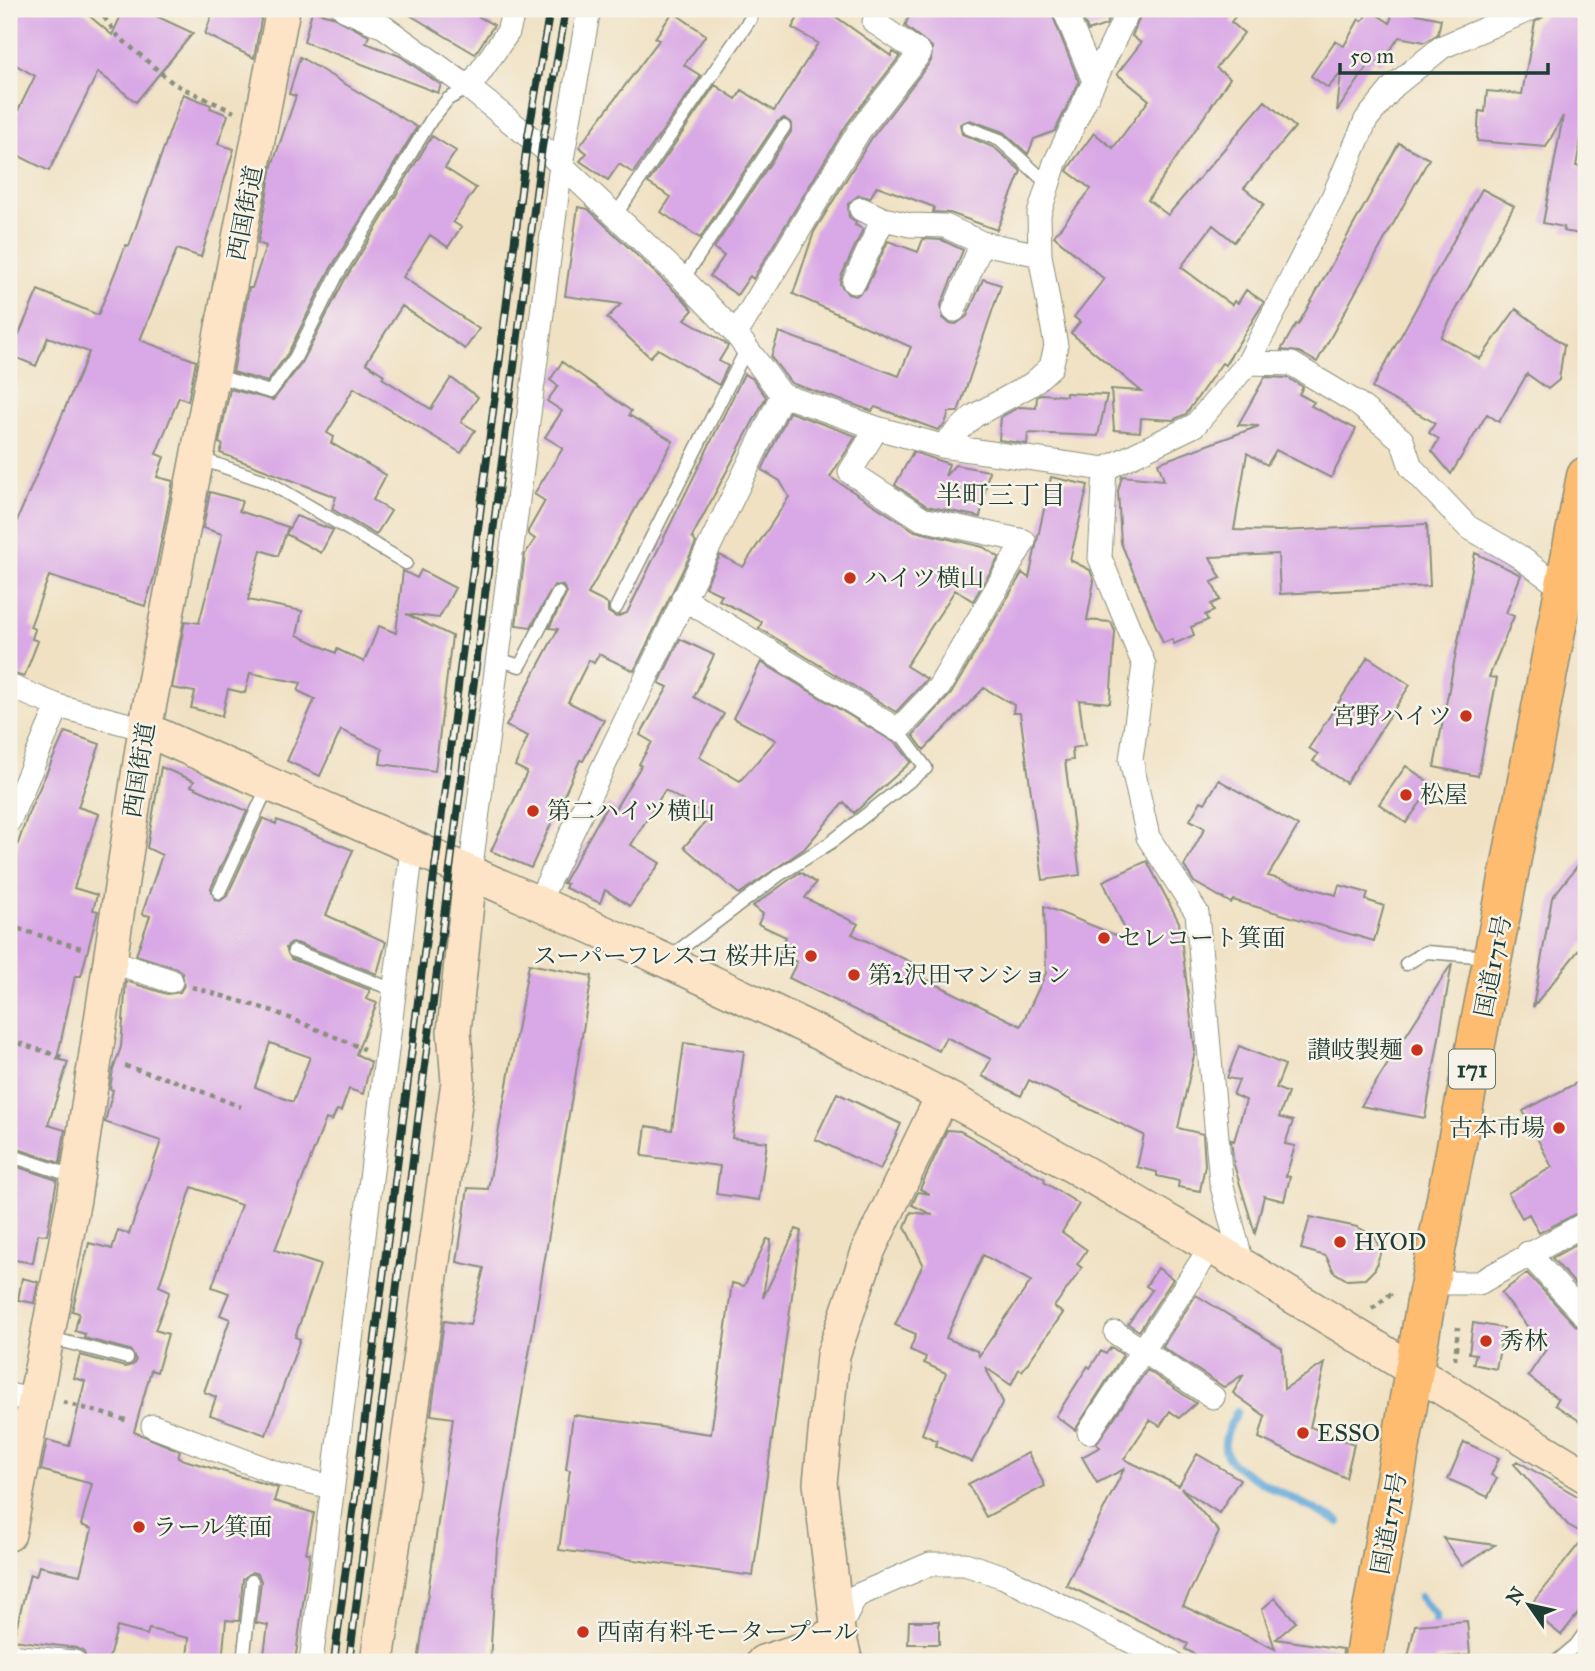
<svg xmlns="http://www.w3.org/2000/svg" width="1595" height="1671" viewBox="0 0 1595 1671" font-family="'IM FELL Great Primer','Noto Serif JP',serif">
<rect width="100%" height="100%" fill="#f7f3e8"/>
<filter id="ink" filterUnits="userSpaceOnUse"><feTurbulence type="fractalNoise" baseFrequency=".0143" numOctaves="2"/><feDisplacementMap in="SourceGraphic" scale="14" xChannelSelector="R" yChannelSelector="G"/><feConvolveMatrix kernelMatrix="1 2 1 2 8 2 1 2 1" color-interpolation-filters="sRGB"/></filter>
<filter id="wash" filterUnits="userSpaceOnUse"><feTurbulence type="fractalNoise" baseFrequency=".00686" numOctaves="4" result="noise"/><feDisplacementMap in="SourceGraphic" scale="28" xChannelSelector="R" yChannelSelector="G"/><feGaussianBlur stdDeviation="1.57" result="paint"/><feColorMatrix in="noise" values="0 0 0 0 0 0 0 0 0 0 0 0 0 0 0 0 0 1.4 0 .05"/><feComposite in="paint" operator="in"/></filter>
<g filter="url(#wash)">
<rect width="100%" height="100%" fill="#f0e1c3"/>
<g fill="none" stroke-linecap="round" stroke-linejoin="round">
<!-- stream -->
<path stroke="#64a9d9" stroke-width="8" d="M1237,1411C1231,1424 1219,1443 1228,1457C1238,1476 1317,1509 1339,1522
M1420,1597L1435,1615L1436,1634"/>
</g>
<g id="blocks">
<!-- building -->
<path fill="#d9a8e6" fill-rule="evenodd" d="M9,9H81L112,35L124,9H141L193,33L136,102L98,72L49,171L9,151V129L35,76L9,61Z
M214,9H263L254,58L205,34Z
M400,9H465L494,25L475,54Z
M803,9H825L891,56L893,52L900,56L847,124L753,279L750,276L737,295L710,276L724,256L714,248L791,132V123L784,118L777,122L700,238L661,212L671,197L648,183L715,85L736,99L742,90L774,111L818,43L792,28Z
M912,9H1050L1079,82L1055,131L1034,139L1028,154L1003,132L970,120L960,124L962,134L995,148L1021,171L997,230L950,213L933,212L934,207L877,186L870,198L859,195L848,204L849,217L856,222L855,225L863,229L841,277L840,284L848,294L856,296L866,288L888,241L918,252L923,239L942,240L963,250L941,305L943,318L949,323L956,324L967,316L983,279L1001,285L958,412H949L945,424L938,430L875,407L872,411L791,383L771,357L779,332L899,376L911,347L793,294L814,232L871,139L931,61L932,47L905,26Z
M1079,9H1114L1106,25L1088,31Z
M1143,9H1241L1231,22L1244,33L1216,68L1230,78L1148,200L1168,215L1265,101L1295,127L1244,188L1264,204L1234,242L1213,225L1181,267L1232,305L1234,301L1238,303L1246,290L1264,302L1225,365L1222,363L1186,414L1173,420L1141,418L1140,432L1114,430L1111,389L1141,391L1071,333L1080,322L1074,317L1104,279L1054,236L1091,189L1067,171L1069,167L1094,133L1113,148L1149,100L1117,74L1141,43L1132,36Z
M1393,9L1441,19L1438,34L1425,42L1399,37L1381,64L1373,59L1337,111L1341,73L1328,88L1311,76L1335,41L1344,46L1359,19L1362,21L1370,10L1390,23Z
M1545,9H1586V111L1576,166L1586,167V235L1563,231L1564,227L1543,223L1563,116L1546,147L1477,141L1479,111L1485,112L1487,91L1522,94L1535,22L1543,17Z
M312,11L332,16L369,36L366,43L400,56L441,85L438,93L304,42Z
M673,12L706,35L684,65L701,76L633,173L619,164L608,180L580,161L587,153L579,147L659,40L655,38Z
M300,57L417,127L328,273L288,353L267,382L233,372L249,288H252L266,246L258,243L272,166L296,96L289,94Z
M183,94L211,105L210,108L228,115L218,144L234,149L201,257L177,249L140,340L196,361L188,401L179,397L156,454L164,457L157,477L173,481L154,577L145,606L49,576L30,627L35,629L32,639L38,641L24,677L9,672V539L89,352L48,337L36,366L10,355L38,290L98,315L126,245L129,246Z
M432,136L456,151L445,168L476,188L453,222L461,227L448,247L430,235L403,277L479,329L465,349L402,306L366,363L384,375L382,378L431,409L451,378L478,397L461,422L475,430L461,453L354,388L327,433L334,437L331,443L386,475L373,500L391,511L376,535L332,509L336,497L220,453L223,445L219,443L230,389L273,400L302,363L344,281Z
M1399,143L1429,159L1317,362L1299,352L1281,350L1296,324L1298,325Z
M1482,189L1514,206L1441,337L1480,359L1516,309L1564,345L1559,380L1548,389L1527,374L1499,422L1487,414L1451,474L1432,451L1439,439L1429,433L1435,423L1372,388Z
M578,207L588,209L684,300L693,310L685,319L725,343L728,346L719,361L728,366L719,385L658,349L650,357L607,318L621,304L565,296Z
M562,362L631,411L629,415L673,441L588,594L608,604V612L616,617L627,613L744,374L752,378L766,397L692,537L696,543L634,671L599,654L594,663L589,660L568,702L604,720L583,761L580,760L531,868L491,851L527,772L515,766L528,736L506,726L558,629L549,628L567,593L563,586L554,585L531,627L516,625L525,554L535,539L528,534V531L545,501L534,494L563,448L545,437L562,411L547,401L558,386L550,380Z
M1265,377L1288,378L1303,387L1299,394L1314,402L1311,406L1356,429L1331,478L1276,450L1267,465L1247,453L1234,530L1280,531L1427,524L1430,586L1280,594L1278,554L1210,557L1221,578L1212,582L1220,600L1211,604L1214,611L1205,615L1208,620L1191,627L1194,635L1174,644L1172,639L1163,643L1121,543L1118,491L1122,476L1164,480L1158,463L1259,426L1238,425Z
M1066,393L1107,395L1098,436L1028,433L1027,444L999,440L1001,417L1019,407L1036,408L1037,397L1042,394L1066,396Z
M789,412L856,436L830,477L915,531L983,547L999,557L973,601L955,590L906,666L927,679L896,712L759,628L762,622L719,600L722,595L705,587L720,555L743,567L789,497L780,481L762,470Z
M913,452L949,464L945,476L955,465L989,471L980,517L927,506L895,485Z
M1051,477L1088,485L1070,560L1090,570L1094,581L1087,620L1111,622L1115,632L1110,703L1079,700L1085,746L1072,748L1073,760L1065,761L1080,875L1043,880L1020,713H1013L1014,705L984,688L924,750L913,735L951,694L1022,573L1029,578Z
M210,492L242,501L239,511L288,527L278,556L261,550L248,600L302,611L297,635L336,653L337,649L364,662L379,626L396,633L403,571L417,578L421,570L455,588L439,618L406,614L452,636L435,771L380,764L382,749L341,730L320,776L287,761L315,699L298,691L301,683L250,673L245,693L228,689L222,716L191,708L195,692L172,688L185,621L199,623L222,534L203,528Z
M296,516L333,530L321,553L286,534Z
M1475,553L1521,575L1506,613L1514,616L1489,677L1497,678L1478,776L1434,767Z
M680,639L714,655L694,697L724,714L699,757L740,781L776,740L733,718L761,662L897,744L911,762L854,813L844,802L804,849L739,894L684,847L710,817L665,790L631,845L660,863L630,906L605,890L600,903L565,888L567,884L563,883L608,804L615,809L641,766L639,764L652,742L640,735L668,687L659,683Z
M1368,657L1410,685L1346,783L1313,761L1318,754L1309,748Z
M65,732L100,744L78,807L99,814L74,888L97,895L93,910L98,911L81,976H75L57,1059L68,1062L48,1125L65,1130L60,1163L9,1146V869L30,809Z
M1406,766L1433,785L1406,823L1379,804Z
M161,767L194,781L191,786L247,811L211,888L215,900L220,901L227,896L263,818L276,824L277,820L353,850L326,915L386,942L377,974L297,943L289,944L286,948L291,959L370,990L366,999L377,1003L356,1054L371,1062L363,1094L349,1089L341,1111L337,1110L332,1121L326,1119L275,1250L320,1265L295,1337L300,1339L266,1435L210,1415L216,1397L204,1392L230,1319L220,1315L229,1293L212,1287L241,1205L192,1187L159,1286L170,1291L155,1330L168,1334L157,1372L151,1370L134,1432L180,1451L178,1458L278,1488L274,1501L314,1513L306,1553H310L295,1662H263L268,1625L256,1623L261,1581L258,1574L252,1572L243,1579L239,1621L226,1620L222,1661L187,1658L189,1638L149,1629L147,1635L117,1627L108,1662H88L83,1651L76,1648L13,1640L30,1574L36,1576L39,1566L80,1575L92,1529L81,1525L92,1484L41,1470L47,1440L69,1446L85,1381L74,1378L80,1355L125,1367L133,1365L136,1360L130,1350L84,1338L85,1334L75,1331L79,1313L72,1311L89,1243L112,1249L118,1230L129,1234L161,1141L105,1122L113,1090L110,1089L113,1070L121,1047L126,981L167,994L180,992L184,985L182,972L176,968L136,955L150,916L142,914L162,855L147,848ZM270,1043L310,1057L293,1102L255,1087Z
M1219,780L1298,826L1268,876L1336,895L1339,885L1368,893L1366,900L1384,906L1374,941L1233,900L1231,903L1194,882L1184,866L1205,828L1190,820L1201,801L1205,803Z
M1586,855V941L1533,1007L1552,898Z
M1147,861L1179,922L1195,1051L1178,1128L1203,1134L1205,1165L1200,1191L1178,1187L1179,1181L1157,1176V1172L1137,1167L1144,1135L1029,1080L1021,1096L982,1076L991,1059L946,1037L939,1051L789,978L797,962L778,953L786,937L758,924L763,914L753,906L800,872L816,883L805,898L858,924L852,934L915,964L911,972L1021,1026L1046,973L1044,906L1130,941L1103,881Z
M1452,963L1425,1118L1361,1106Z
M529,964L592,976L497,1546L490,1662H418L453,1418L431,1415L444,1321L470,1325L484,1268L457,1262L468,1188L488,1189Z
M684,1043L744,1051L732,1138L767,1142L759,1200L716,1194L720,1166L642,1156L646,1126L672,1130Z
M1239,1046L1285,1065L1276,1088L1288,1093L1279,1117L1293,1121L1285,1144L1295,1146L1286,1176L1290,1177L1284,1201L1264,1196L1255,1233L1234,1165L1231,1140L1234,1141L1246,1100L1233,1095L1239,1080L1227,1078Z
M1586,1078V1209L1539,1233L1529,1214L1522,1218L1508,1193L1552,1167L1523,1111Z
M837,1093L901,1124L880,1170L815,1139Z
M947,1130L960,1131L1045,1179L1044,1182L1079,1204L1062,1232L1087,1250L1077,1264L1082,1268L1054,1307L1063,1313L1022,1371L1019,1369L1011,1385L985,1367L1003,1402L972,1462L935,1446L937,1441L922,1434L946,1373L924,1363L926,1357L910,1350L916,1334L895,1325L923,1264L905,1227L911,1212L933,1215L912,1205L918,1192L930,1194L920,1189ZM983,1255L1031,1281L979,1356L977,1351L946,1338Z
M9,1164L57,1180L47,1235L38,1234L33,1263L9,1259Z
M1310,1217L1357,1227L1374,1236L1381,1251L1375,1269L1365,1279L1347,1280L1334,1272L1326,1256L1301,1249Z
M796,1229L801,1231L753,1576L559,1550L570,1470L566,1469L573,1415L711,1434L732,1283L744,1286L767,1239L771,1240L763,1298Z
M1586,1239V1296L1552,1258Z
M1158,1268L1173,1279L1139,1331L1128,1324L1152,1290L1146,1286Z
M1527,1273L1576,1326L1586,1331V1425L1555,1405L1558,1399L1528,1376L1549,1345L1527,1326L1501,1293Z
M22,1278L38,1282L34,1303L18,1300Z
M1196,1295L1282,1348L1284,1389L1325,1363L1310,1427L1354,1444L1346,1478L1259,1438L1265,1416L1233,1393L1244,1374L1224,1387L1162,1347Z
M1473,1323L1504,1328L1496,1369L1473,1364L1476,1354L1469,1353Z
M1111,1347L1123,1355L1075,1430L1056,1416L1088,1366L1090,1368L1101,1351L1106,1354Z
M1147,1370L1196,1403L1179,1418L1170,1411L1160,1426L1150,1420L1124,1459L1179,1486L1197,1454L1240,1479L1219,1513L1181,1488L1219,1532L1183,1606L1275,1649L1262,1609L1275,1598L1296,1622L1276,1639L1343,1649L1342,1662H1209L1185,1649L1188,1644L1066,1585L1124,1469L1097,1483L1082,1457L1100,1447L1096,1444Z
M1464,1442L1499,1458L1491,1475L1497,1478L1488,1497L1448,1479Z
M1028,1453L1045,1486L986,1517L968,1484Z
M1517,1461L1586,1501V1603L1561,1635L1528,1608L1586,1535L1568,1525L1514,1464Z
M1443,1538L1495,1545L1462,1566Z
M909,1621H939V1644H908Z
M1467,1621L1470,1655L1435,1658V1662H1407L1415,1625Z"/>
</g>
</g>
<g filter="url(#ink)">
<use href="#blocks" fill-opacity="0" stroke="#888f7c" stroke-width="2"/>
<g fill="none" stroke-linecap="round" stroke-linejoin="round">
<defs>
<path id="lane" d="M968,128L1000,140L1048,184
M616,214L751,18
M683,279L784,127
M214,375L270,392L295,358L336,277L431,120L448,99L469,88
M198,458L268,482L406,563
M616,608L747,348
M498,659L520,666L558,593
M219,892L269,784
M294,951L394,990
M667,959L779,875L830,843L926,768L898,730
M1406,964L1426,952L1490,957
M9,1155L76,1177
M47,1337L127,1358
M243,1662L252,1581
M1556,1662L1576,1645L1586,1631"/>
<path id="street" d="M344,9L384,27L469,88L542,147L683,279L736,334L782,395L877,428L942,446L1105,469L1195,425L1248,363L1333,197L1366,120L1394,86L1442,47L1531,9
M1064,9L1094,81
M469,88L508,32L514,9
M861,209L883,219L910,225L945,226L982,243L1040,255
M854,282L883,219
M954,310L982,243
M736,334L859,131L920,53L874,22L882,9
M1248,363L1292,364L1357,403L1402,440L1411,467L1468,527L1517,555L1565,590L1586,594
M942,446L974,416L1032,384L1051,367L1056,346L1040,255L1039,214L1055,163L1129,9
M1105,469L1100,558L1144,665L1131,760L1148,837L1197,913L1221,1182L1243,1267
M683,598L898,730L939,687L1024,541L922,519L850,472L877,428
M9,686L58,706L145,729
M9,821L58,706
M470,874L561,165L589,9
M537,905L782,395
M108,960L171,981
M1528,1253L1586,1317
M1430,1283H1479L1586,1223
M1116,1333L1213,1397
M9,1395L35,1401
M153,1426L282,1475L332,1487
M1089,1432L1211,1247
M838,1631L856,1596L930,1564H965L1004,1577L1172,1662
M9,1656L74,1662
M311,1662L412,849"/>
<path id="secondary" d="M145,729C411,848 681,960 940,1094C1162,1209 1372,1347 1586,1476
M9,1534L74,1199L145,729L283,9
M377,1662L458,1082L454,1031L470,874
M763,1662L810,1647L838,1631
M846,1662L838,1631L820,1483L833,1355L869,1249L943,1095"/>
<path id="highway" d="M1363,1662L1425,1307L1586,476"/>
</defs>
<!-- lane casing -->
<use href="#lane" stroke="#888f7c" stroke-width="15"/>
<!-- street casing -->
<use href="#street" stroke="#888f7c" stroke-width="25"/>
<!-- secondary casing -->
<use href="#secondary" stroke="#888f7c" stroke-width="36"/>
<!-- highway casing -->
<use href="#highway" stroke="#888f7c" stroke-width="41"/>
<!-- path -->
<path stroke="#888f7c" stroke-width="4.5" stroke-dasharray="5 5" stroke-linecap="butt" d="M98,9L118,36L174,84L234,112
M9,926L81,948
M192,987L273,1011L364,1049
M9,1040L65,1058
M125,1066L175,1081L241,1107
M1372,1309L1393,1292
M1455,1360L1458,1327
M63,1402L129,1421"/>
<!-- lane -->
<use href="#lane" stroke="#fff" stroke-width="12"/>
<!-- street -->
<use href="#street" stroke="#fff" stroke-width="23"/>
<!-- secondary -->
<use href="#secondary" stroke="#fee4c6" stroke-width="33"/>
<!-- highway -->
<use href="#highway" stroke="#fdbc70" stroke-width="38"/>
<defs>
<path id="rail" d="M334,1662L528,136L550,9
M349,1662L542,147L566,9"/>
</defs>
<!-- rail casing -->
<use href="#rail" stroke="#1f3d34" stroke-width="8"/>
<!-- rail -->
<use href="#rail" stroke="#f7f3e8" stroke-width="5" stroke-dasharray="16" stroke-linecap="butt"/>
</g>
</g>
<!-- markers -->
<g fill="#c8321e" stroke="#f7f3e8" stroke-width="2.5">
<circle cx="850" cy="578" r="7"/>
<circle cx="1466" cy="716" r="7"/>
<circle cx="1406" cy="795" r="7"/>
<circle cx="533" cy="811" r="7"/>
<circle cx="1104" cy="938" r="7"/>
<circle cx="811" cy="956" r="7"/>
<circle cx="854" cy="975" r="7"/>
<circle cx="1417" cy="1050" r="7"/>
<circle cx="1559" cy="1128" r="7"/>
<circle cx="1340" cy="1242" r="7"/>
<circle cx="1486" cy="1341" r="7"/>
<circle cx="1303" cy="1433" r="7"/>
<circle cx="139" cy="1527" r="7"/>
<circle cx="583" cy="1632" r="7"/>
</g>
<g text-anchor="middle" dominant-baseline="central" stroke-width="5" stroke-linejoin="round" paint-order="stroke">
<!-- shield labels -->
<rect fill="#f7f3e8" stroke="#60746a" stroke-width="2" x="1449" y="1049.5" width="46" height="39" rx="5"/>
<g font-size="23" font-weight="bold" fill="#1f3d34">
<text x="1472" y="1069">171</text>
</g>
<!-- street labels -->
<g font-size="24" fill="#1f3d34" stroke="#f7f3e8">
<text transform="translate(245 213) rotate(-79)">西国街道</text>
<text transform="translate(139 770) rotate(-81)">西国街道</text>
<text transform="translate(1493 966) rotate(-79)">国道171号</text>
<text transform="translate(1389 1523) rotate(-80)">国道171号</text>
</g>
<!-- poi labels -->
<g font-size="24" fill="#1f3d34" stroke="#f7f3e8" text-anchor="start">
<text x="864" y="578">ハイツ横山</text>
<text x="1452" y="716" text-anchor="end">宮野ハイツ</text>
<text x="1420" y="795">松屋</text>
<text x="547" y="811">第二ハイツ横山</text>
<text x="1118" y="938">セレコート箕面</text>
<text x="797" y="956" text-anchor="end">スーパーフレスコ 桜井店</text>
<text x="868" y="975">第2沢田マンション</text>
<text x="1403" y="1050" text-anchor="end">讃岐製麺</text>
<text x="1545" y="1128" text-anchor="end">古本市場</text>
<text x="1354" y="1242">HYOD</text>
<text x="1500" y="1341">秀林</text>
<text x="1317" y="1433">ESSO</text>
<text x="153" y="1527">ラール箕面</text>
<text x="597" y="1632">西南有料モータープール</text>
</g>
<!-- neighbourhood labels -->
<g font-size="26" fill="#1f3d34" stroke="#f7f3e8">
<text x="1001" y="495">半町三丁目</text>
</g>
</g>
<!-- margin -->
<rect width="1595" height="1671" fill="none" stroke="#f7f3e8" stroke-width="35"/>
<!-- north arrow -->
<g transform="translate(1529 1605) rotate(304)" stroke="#f7f3e8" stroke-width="5" paint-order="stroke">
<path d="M0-5L12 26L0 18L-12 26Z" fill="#1f3d34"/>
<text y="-10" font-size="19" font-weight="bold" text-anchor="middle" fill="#1f3d34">N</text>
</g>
<!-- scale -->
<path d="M1340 63v10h208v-10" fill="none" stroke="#1f3d34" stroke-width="3.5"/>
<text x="1350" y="63" font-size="21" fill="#1f3d34" stroke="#f7f3e8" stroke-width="5" paint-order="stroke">50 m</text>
</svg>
